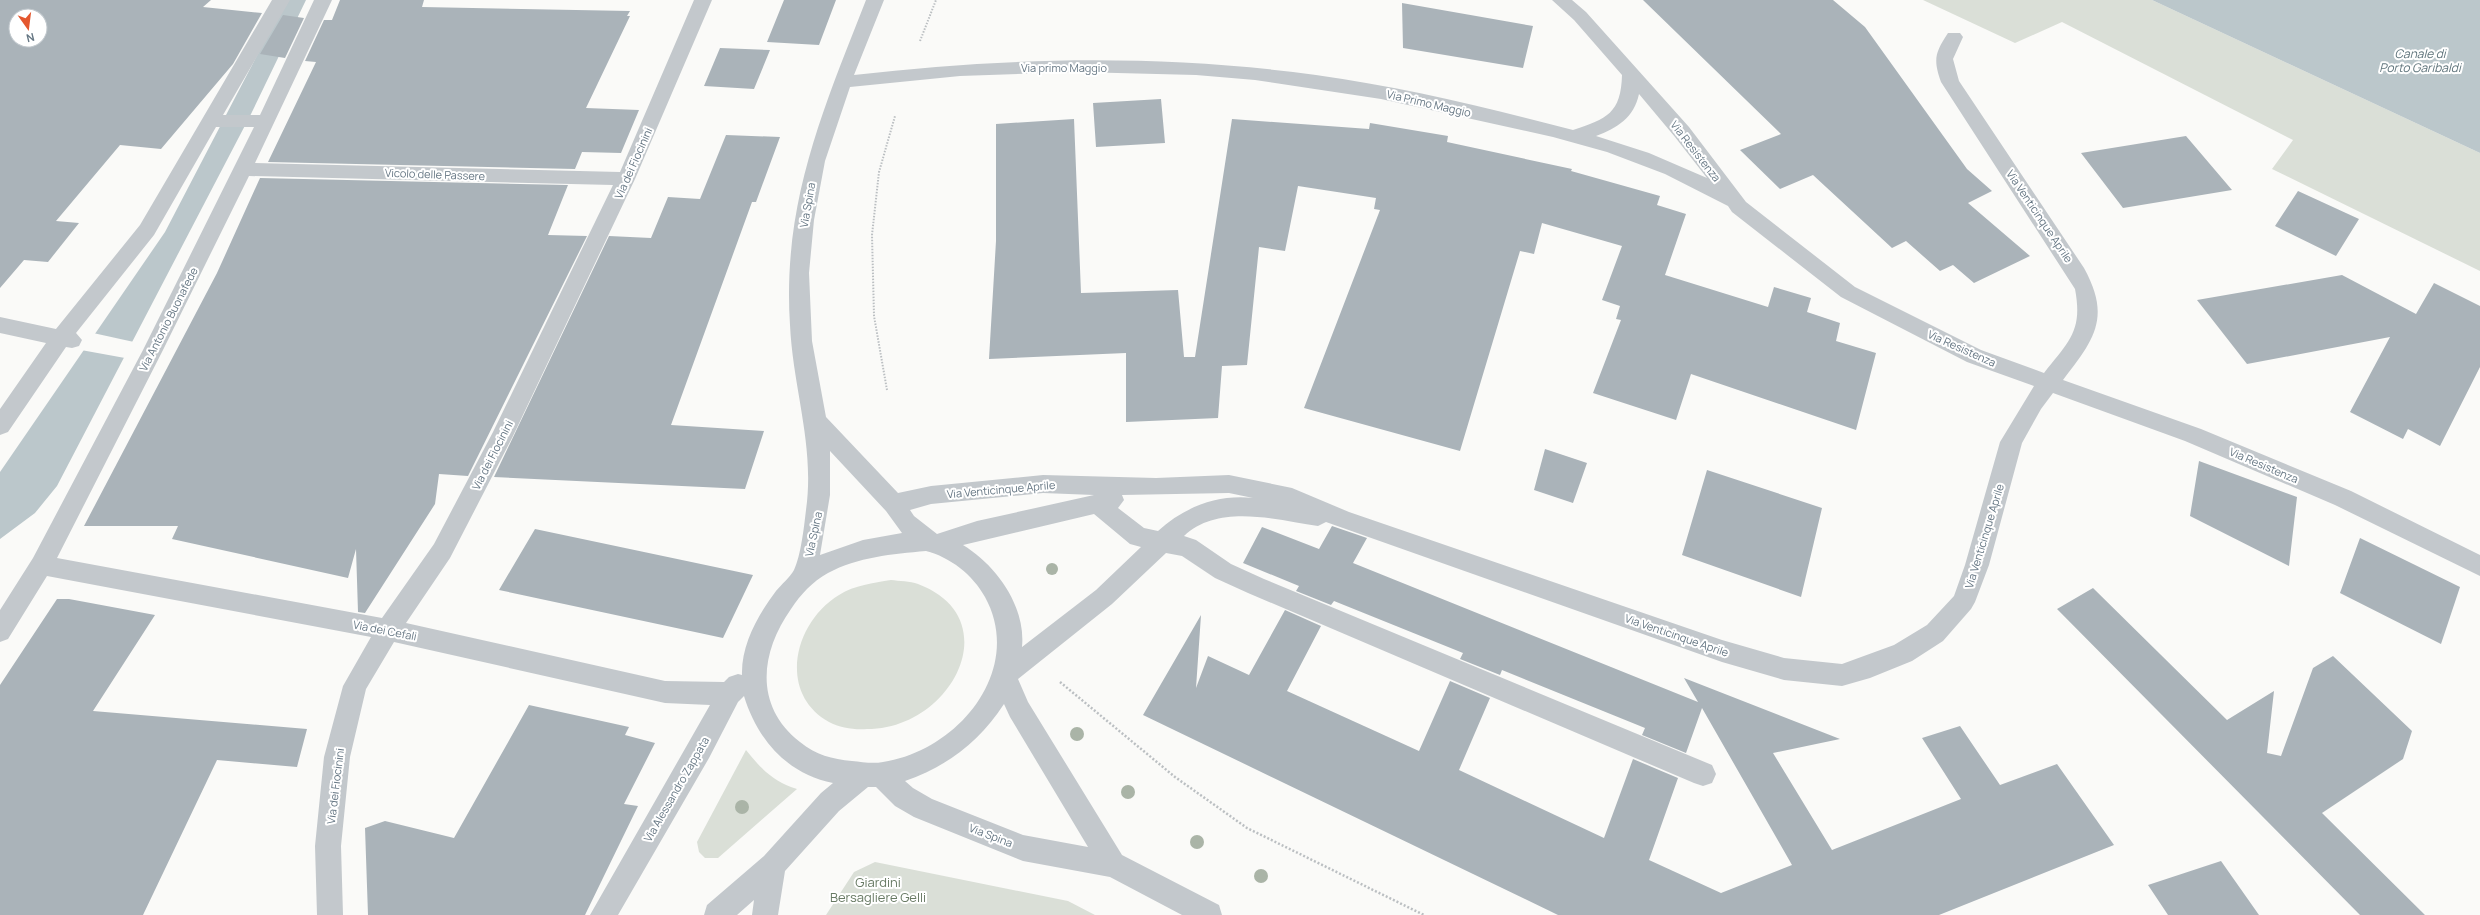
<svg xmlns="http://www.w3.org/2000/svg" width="2480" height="915" viewBox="0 0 2480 915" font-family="Manrope,sans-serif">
<rect width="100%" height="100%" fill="#fafaf8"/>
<!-- green -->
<path fill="#dadfd7" d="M1923,0H2152L2480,153V271L2272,169L2293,140L2062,22L2015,43Z
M891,580C899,581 910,581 918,584C1009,618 952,729 867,729C855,730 840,728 829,722C777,693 794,622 839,595C855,585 873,583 891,580Z
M746,750C761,769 774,782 797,789L718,858H705L699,852L697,842Z
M875,862L1068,901L1095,915H826L854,872Z"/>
<!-- water -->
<path fill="#bbc7cb" d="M286,0H306L251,114L57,486L35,513L0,539V472L165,232Z
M2152,0H2480V153Z"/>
<!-- pier -->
<path fill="#fafaf8" d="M93,333L134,342L125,358L81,350Z"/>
<!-- building -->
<path fill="#aab3b9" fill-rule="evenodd" d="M0,0H211L203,7L262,13L233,64L161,149L120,145L56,221L79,223L48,262L24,260L0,288ZM16,16H40V40H16Z
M340,0H424L422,7L630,11L627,16H630L586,108L639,110L621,153L582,152L575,169L268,162L316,62L305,61L324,20H332Z
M784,0H836L819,45L767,42Z
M1643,0H1833L1865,27L1967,169L1992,191L1968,203L2030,256L1974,283L1953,265L1940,271L1906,241L1892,248L1813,175L1780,189L1740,150L1781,134Z
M1402,3L1533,26L1523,68L1403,48Z
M283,15L304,18L285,58L260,54Z
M720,48L770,50L754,89L704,86Z
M1161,99L1165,143L1096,147L1093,103Z
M1074,119L1081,293L1178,290L1184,357H1195L1232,119L1369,129L1370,123L1448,136L1447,142L1572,169L1571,171L1660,196L1657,205L1686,214L1665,275L1768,307L1774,287L1811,298L1807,312L1840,323L1836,341L1876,353L1856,430L1691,374L1676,420L1593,393L1621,320L1616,319L1620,306L1602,300L1622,246L1542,223L1534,254L1520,251L1460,451L1304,408L1380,210L1374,209L1376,198L1298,186L1285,251L1259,247L1247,365L1222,366L1218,418L1126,422V353L989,359L996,241V124Z
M726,135L780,137L756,202H752L671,425L764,431L745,489L494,477L609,236L651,238L668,197L700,199Z
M2186,136L2232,190L2123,208L2081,153Z
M260,178L568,185L548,235L587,236L468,476L439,474L435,504L365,613L358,612L356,549L348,578L172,539L178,526H84L217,273Z
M2298,191L2359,219L2336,256L2275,226Z
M2342,275L2416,314L2434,283L2480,306V367L2440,446L2408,429L2403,439L2350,412L2390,337L2247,364L2197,300Z
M1545,449L1587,463L1573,503L1534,490Z
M2199,461L2297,497L2289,566L2190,516Z
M1707,470L1822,508L1801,597L1682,555Z
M1332,526L1367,538L1353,563L1698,702L1684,678L1840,739L1773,753L1832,850L1961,799L1922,738L1960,726L2000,785L2057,764L2114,845L1939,915H1558L1143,715L1201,615L1196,688L1208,656L1249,675L1285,610L1321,626L1287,691L1419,751L1450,681L1490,698L1459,770L1604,838L1633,759L1678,778L1649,860L1721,893L1792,865L1702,708L1686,753L1642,735L1645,728L1502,670L1500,675L1460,659L1463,653L1334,601L1331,605L1296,591L1299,586L1243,563L1262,527L1319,549Z
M535,529L753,575L723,638L499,590Z
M2360,538L2460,587L2441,644L2340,593Z
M2093,588L2227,720L2274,691L2267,753L2281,756L2313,668L2333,656L2412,731L2403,759L2322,813L2425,915H2360L2057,609Z
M57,599H69L155,615L93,711L307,729L297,767L217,760L143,915H0V685Z
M529,705L629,727L625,735L655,743L624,804L638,806L585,915H368L365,828L385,821L454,838Z
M2221,861L2259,915H2168L2148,885Z"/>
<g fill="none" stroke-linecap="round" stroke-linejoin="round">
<!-- path-far1 -->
<path stroke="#bbbfc2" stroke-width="2" stroke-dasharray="1.5 1.5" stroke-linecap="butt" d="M920,41L936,0
M887,390L874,316L872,235L879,172L895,116"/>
<!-- path -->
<path stroke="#bbbfc2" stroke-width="2.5" stroke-dasharray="2 2" stroke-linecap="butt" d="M1060,682L1175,777L1247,828L1424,915"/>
<!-- minor -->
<path fill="#c3c8cc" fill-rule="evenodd" d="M272,0H290L223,115H260L314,0H332L255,163L620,172L694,0H712L635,179L513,436L450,558L406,623L665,681L724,682L729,677L738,674L742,675C741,645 758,615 776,591C781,585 790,577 794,570C801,555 804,527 806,510C815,446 793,389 790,325C782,203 823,110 866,0H884L854,75C1008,57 1163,54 1316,75C1403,87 1489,108 1573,130C1607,119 1621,113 1622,75L1574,20L1552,0H1572L1586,12L1689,127L1746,202L1855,287L1981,350L2044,373C2069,341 2083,331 2075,289L1941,82C1933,59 1935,53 1948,33H1960L1963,37L1953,59L1959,81L2084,268C2111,317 2095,339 2063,380L2201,429L2351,491L2480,555V576L2335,505L2185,441L2053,393L2041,409L2022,443L1989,565L1975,602L1971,609L1943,641L1912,661L1870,678L1842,686L1784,680L1722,662L1326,522L1318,526C1276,520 1219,503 1184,536L1196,540L1231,564L1264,579L1712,765L1716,774L1712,783L1703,786L1694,783L1248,593L1215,578L1182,556L1166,553L1112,604L1018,679L1028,702L1122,855L1219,905L1222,915H1182L1110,877L1023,861L914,817L895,806L876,787H868L839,811L785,871L778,915H752L754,900L737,915H704L707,905L764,856L821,793L833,783C787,774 757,739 744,696L738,702L709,758L618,915H590L710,705L665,703L394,642L366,689L350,757L341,846L343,915H317L315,846L324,757L343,686L371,637L47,576L8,639L0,642V610L33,558L143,350L254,127H216L154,235L76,333L82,340L79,346L72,348L66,347L8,432L0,435V409L46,343L0,333V317L56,329L140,225ZM1078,72L1196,75L1255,80L1381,99L1553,137L1607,152L1665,174L1728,206L1732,212L1841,297L1967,362L2034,386L2000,442L1965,565L1954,596L1927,625L1894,645L1842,664L1784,658L1722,640L1349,512L1292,488L1229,475L1156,478L1043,475L931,486L898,493L826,417L812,341L809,273L814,220L825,161L850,87L960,76ZM1639,94L1675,137L1707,178L1649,153L1596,136C1617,128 1634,118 1639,94ZM249,176L613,185L493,432L434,544L382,618L57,558L163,350ZM830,451L886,511L902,533L863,540L820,555L830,495ZM1043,493L1094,495L977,521L937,534L914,516L910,510L931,504ZM1229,493L1253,498C1218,494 1184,507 1158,531L1144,528L1118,508L1124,500L1122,495ZM1094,514L1130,544L1141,547L1096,590L1022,647C1026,606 996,565 963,545ZM926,551C950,557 973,575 985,597C1025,670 958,751 883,762C873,764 862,762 852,761C832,759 816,755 800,742C754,706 760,653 791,609C801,594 812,582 828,573C858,557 892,554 926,551ZM1004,704L1010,717L1088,847L1023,835L932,799L913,788L905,781C948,766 980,741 1004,704Z"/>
</g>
<!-- trees -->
<g fill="#aab4a7">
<circle cx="1052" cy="569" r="6"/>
<circle cx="1077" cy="734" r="7"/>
<circle cx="1128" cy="792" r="7"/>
<circle cx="742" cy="807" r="7"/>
<circle cx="1197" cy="842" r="7"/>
<circle cx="1261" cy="876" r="7"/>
</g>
<g text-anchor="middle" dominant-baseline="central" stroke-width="4" stroke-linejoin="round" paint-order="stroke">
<!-- street labels -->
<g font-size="11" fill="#657683" stroke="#fff">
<text x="1064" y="67">Via primo Maggio</text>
<text transform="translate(1429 103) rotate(13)">Via Primo Maggio</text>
<text transform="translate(1696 151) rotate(52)">Via Resistenza</text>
<text transform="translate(633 163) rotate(-66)">Via dei Fiocinini</text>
<text transform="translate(435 174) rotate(2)">Vicolo delle Passere</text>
<text transform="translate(807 205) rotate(-80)">Via Spina</text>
<text transform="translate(2040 216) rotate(56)">Via Venticinque Aprile</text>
<text transform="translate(168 319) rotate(-63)">Via Antonio Buonafede</text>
<text transform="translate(1962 348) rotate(24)">Via Resistenza</text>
<text transform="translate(492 455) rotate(-63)">Via dei Fiocinini</text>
<text transform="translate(2264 465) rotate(23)">Via Resistenza</text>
<text transform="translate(1001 489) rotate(-5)">Via Venticinque Aprile</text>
<text transform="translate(813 534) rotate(-78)">Via Spina</text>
<text transform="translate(1984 536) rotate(-73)">Via Venticinque Aprile</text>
<text transform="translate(385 630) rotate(11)">Via dei Cefali</text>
<text transform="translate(1677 635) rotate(19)">Via Venticinque Aprile</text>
<text transform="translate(335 786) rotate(-83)">Via dei Fiocinini</text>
<text transform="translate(676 789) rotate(-60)">Via Alessandro Zappata</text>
<text transform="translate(991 835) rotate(21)">Via Spina</text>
</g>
<!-- water labels -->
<g font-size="12" font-style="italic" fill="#60757c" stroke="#fff">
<text x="2420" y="53">Canale di<tspan x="2420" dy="14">Porto Garibaldi</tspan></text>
</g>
<!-- near-park labels -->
<g font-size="13" fill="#687a64" stroke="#fff">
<text x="878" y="882">Giardini<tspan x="878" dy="15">Bersagliere Gelli</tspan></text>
</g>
</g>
<!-- north arrow -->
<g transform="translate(28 28) rotate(166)"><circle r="19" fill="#ffffff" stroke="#c1c8cd"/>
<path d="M0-3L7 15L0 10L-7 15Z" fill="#e4572e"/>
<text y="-6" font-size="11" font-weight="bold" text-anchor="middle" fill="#657683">N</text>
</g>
</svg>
